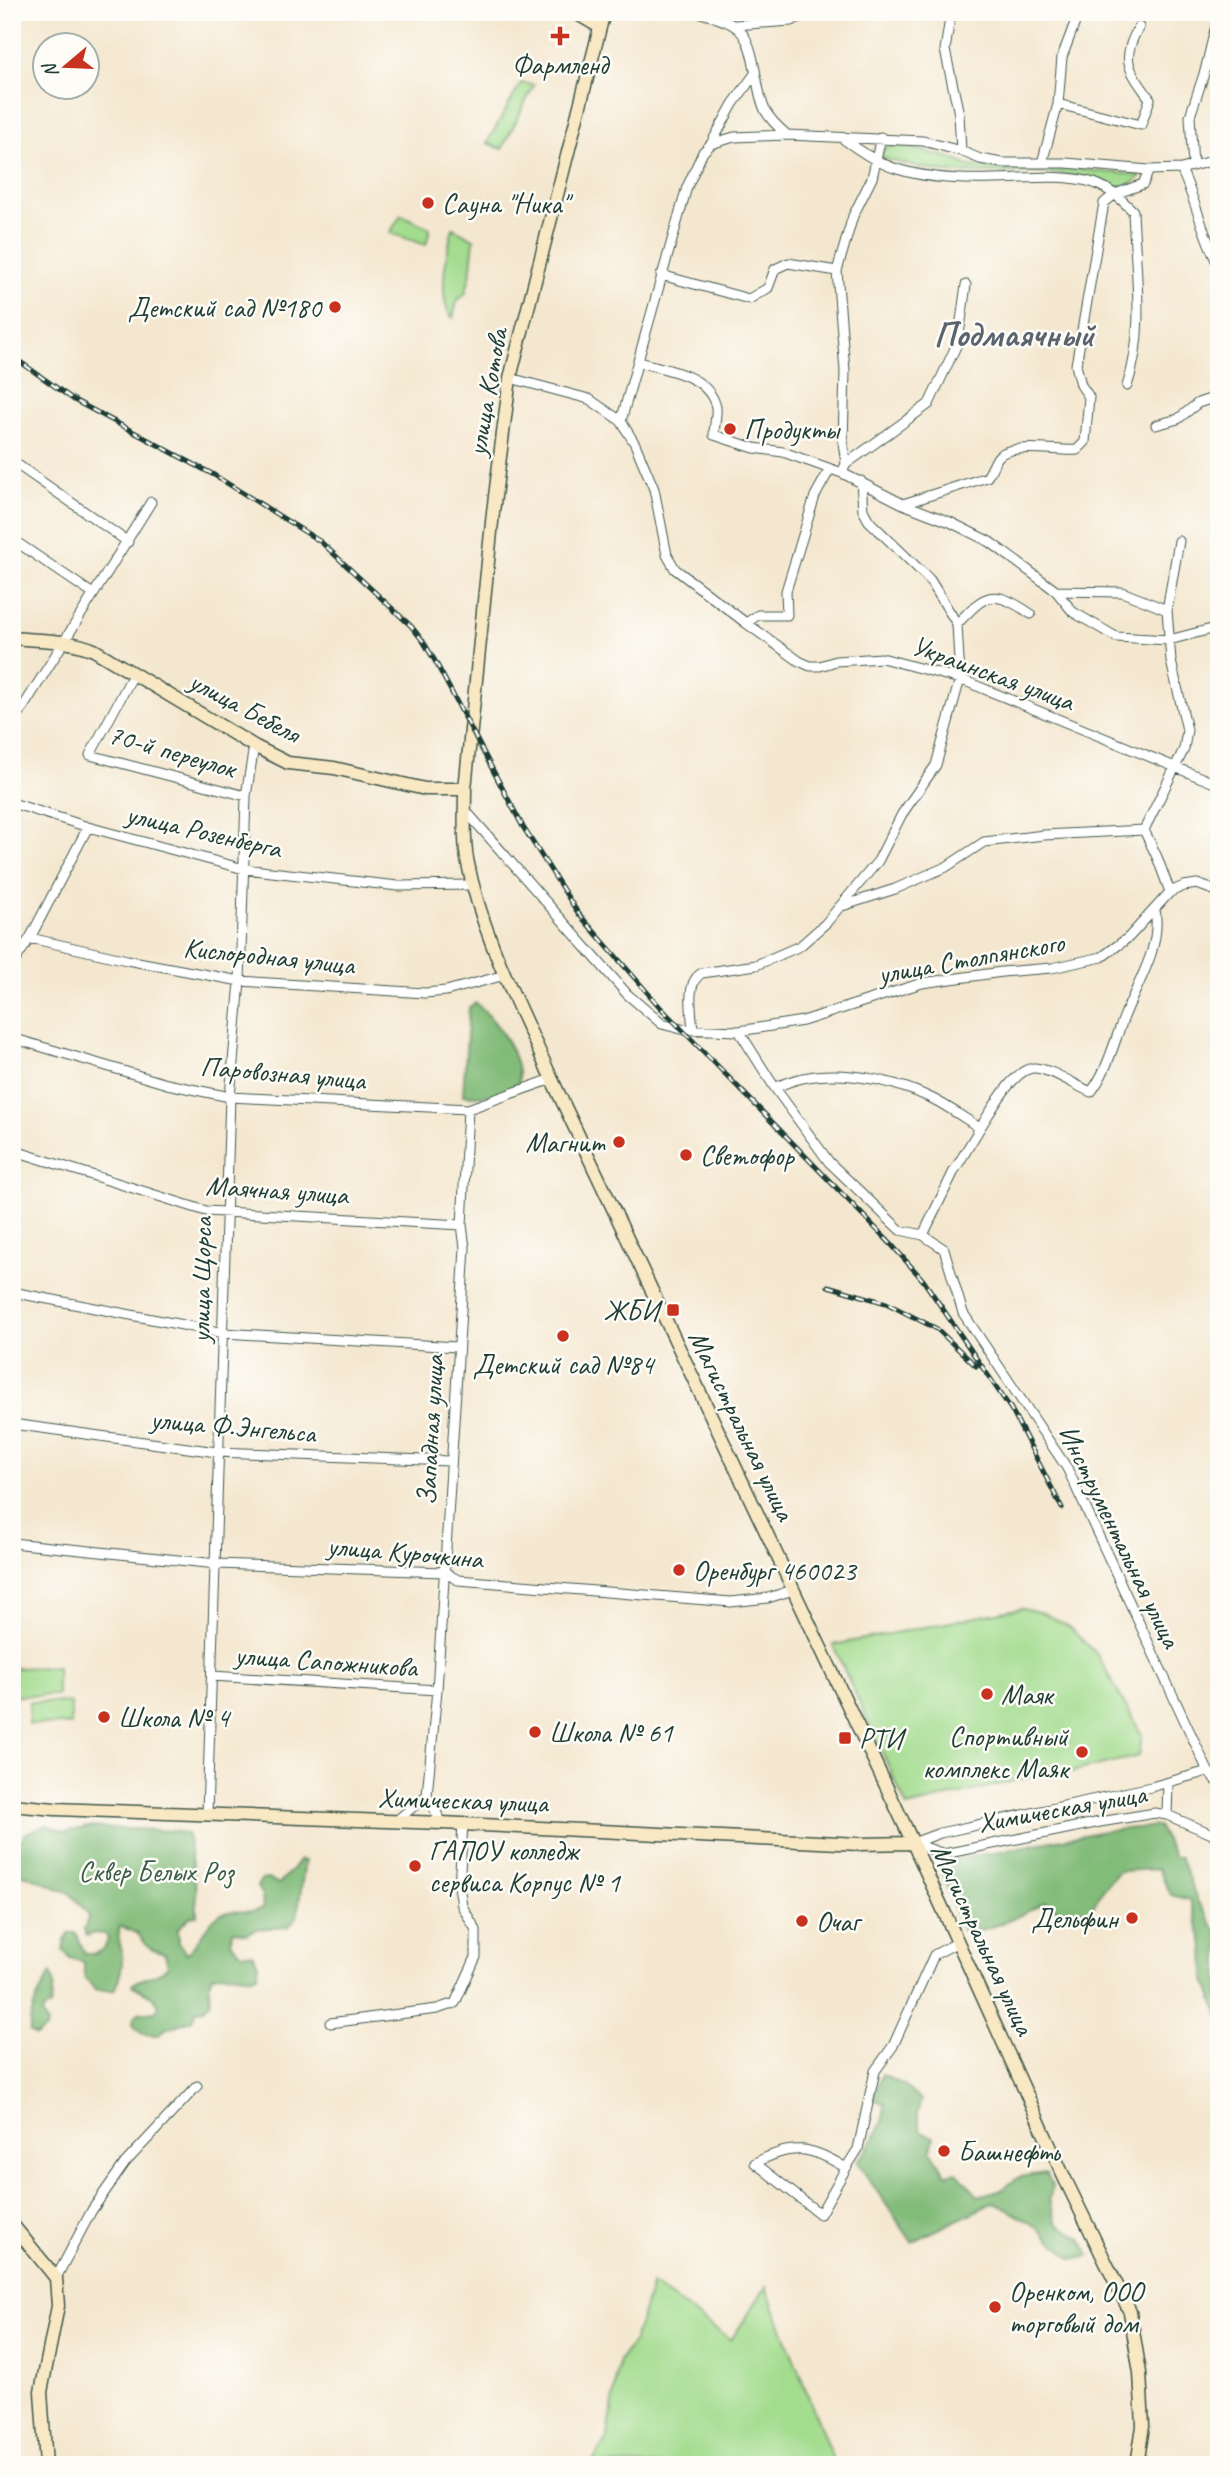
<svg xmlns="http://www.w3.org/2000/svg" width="1231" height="2477" viewBox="0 0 1231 2477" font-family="Caveat,sans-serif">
<rect width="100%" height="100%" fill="#fdfcf7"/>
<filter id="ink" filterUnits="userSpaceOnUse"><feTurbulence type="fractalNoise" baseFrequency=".0143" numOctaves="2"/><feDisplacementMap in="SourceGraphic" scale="14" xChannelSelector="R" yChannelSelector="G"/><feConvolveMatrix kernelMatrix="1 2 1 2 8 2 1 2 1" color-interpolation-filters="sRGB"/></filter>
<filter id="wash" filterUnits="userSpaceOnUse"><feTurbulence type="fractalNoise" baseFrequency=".00686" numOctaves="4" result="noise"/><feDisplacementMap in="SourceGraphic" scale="28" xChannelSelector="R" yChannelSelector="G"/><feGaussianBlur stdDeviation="1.57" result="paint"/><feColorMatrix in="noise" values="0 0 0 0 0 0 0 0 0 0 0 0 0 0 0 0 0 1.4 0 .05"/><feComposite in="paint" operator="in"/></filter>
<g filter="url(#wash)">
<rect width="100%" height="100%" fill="#f4e7cf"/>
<!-- green -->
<path fill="#a3dc8e" stroke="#618c61" stroke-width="2" d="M521,83L534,85L502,149L487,143Z
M901,146L952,158L968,166L1016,169L1059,168L1141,175L1135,182L1121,188C1066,164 1006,176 947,172C925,170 904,164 883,158L881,153L886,147Z
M401,215L430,228L426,245L390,233Z
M453,228L474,239L470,277L465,294L457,301L453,318C436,301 447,249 453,228Z
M1022,1608L1043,1613L1068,1626L1096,1653L1142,1735L1139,1756L1048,1777L1046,1773L907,1807L833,1645Z
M57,1667V1695L12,1696V1668Z
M29,1702L71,1703V1725L29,1724Z
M652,2284L731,2340L766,2287L835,2465H591L608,2437L619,2361L634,2341Z"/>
<!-- forest -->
<path fill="#82bc79" stroke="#507c56" stroke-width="2" d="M476,1003C498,1023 519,1052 519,1083C503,1095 482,1098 463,1095L469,1007Z
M47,1825L66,1832L88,1827L173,1831L187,1834L196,1888L197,1916L190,1917L178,1928L179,1943L186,1954C200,1943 204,1925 219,1915C232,1907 251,1916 263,1908L262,1896L257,1886L261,1880L268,1879L279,1884L300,1860L305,1861L297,1917L288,1927L256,1929L247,1934L233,1931L230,1942L242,1953L252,1954L259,1965L257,1975C239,1980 232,1969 213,1975L209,1986L210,2002L204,2009L196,2010L192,2020L165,2029L159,2035L143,2034L133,2026L134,2017L139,2013L155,2011L159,2007C157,1994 142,1993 132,1985C143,1975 158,1978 168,1966L165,1954L150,1949L137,1933L120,1926C116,1940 121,1942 122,1955C123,1968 120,1978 114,1990H95L84,1976V1962L70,1958L63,1950L65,1940L70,1933H76L85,1954H95L104,1949L108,1940L106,1934L94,1933L87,1936L84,1930L89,1915L70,1893L24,1874L12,1878V1840L20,1841L26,1833Z
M1158,1826L1174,1857H1180L1198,1902L1219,1935V2017L1205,1977L1204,1947L1190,1900L1171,1895L1158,1869L1119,1871L1103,1889L1090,1912L1065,1915L1046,1902C1020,1915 993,1932 963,1931L938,1863L1104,1831Z
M51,1973L54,1986L50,2007L44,2010L42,2015L47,2023L45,2029L36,2036L30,2032C28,2014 41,1988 51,1973Z
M882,2075L906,2086L921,2100L917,2114L921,2132L934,2137L931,2150L946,2174L957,2172L978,2196L1003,2189L1019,2177L1046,2173L1053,2186L1049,2199L1057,2224L1081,2238L1090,2255L1073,2259L1033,2224L994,2202L912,2242L857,2162C871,2144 884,2127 885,2104L873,2099Z"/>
</g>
<g filter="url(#ink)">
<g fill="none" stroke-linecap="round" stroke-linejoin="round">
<defs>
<path id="street" d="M697,12C708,15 723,19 733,25C758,39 753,86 765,110C770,120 779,128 787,135
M951,12L945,50L959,114L961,151
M735,25L791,21L812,12
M1058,104L1141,125L1150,99C1130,71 1119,60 1139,27
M842,138C859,150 877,163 897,169C926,178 963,180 993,179C1026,179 1061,173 1094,183C1110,189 1121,199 1133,211C1135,268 1146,331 1127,386
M711,144L733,104L754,75
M1042,163L1058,104L1062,57L1079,12
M1193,166L1190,116L1205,71L1219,13
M1181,169C1196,201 1203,236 1219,266
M661,275L749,299L768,288L775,269L788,263L837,271
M639,362C666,370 708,374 716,407C717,415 714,426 714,435L754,448L783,452L842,473L903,504L950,522L990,542L1056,591L1073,612L1116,637L1169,640L1219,627
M510,378L589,399L621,421L635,444L654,489L667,555L675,569L746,623L799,661L810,666H820L836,661L882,658L960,679L1219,785
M621,421L687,187L703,152L711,144L734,137L787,135L923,141L961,151L980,159L1002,163H1066L1149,170L1181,169L1219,159
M1156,425L1178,419L1198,403L1219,396
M12,461L128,542
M846,464L843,442L845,371L837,271L853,216L872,178L881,137
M844,468L846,464L929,404L958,342L966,285
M861,481L863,510L869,521L930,580L957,624
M903,504L987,477C992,470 994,462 998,457C1010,442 1059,452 1077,450L1085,442L1089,397L1081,385L1076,365L1104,203L1115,194L1143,184L1149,170
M12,539L93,594
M1056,591L1122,592L1167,610
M746,623L758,615H787L786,591L815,496L830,469
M134,673L90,755L246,796
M12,725L151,502
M12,803L88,827L244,869L398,886L474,885
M465,810L627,994L662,1024L681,1029L739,1031L803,1021L922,983L1002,972L1052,968L1102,957L1129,937L1170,892L1184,886L1197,884L1219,892
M1170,892L1157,857L1144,830L1184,749L1187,730L1171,661L1167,610L1179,541
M839,907L895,889L946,867L984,842L1044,835L1144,830
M30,938L127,960L240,981L425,993L446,991L505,975
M12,965L30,938L88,827
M693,1030C692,1013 685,982 702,973L756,965L800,946L826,923L878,861L902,814L936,765L960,679L957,624C986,593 992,588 1031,614
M739,1031L775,1088L829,1162L900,1230L923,1235L944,1249L963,1313L1067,1468L1208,1771L1219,1784
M12,1038L167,1084L230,1097L468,1109L552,1079
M775,1088C821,1064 888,1077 933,1099C949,1107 964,1118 980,1128L954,1171L923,1235
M980,1128C991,1112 1014,1067 1035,1068C1054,1070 1074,1085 1091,1092C1108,1070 1114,1042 1124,1017C1137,983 1162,948 1155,909
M12,1150L206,1211L462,1225
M12,1292L224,1333L457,1347
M12,1424L217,1452L450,1461
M12,1543L217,1564L444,1572L458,1580L731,1602L768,1598L793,1590
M212,1676L437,1690
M427,1795L437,1690L465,1248L462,1225L468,1109
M207,1815L230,1097L240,981L246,796L254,746
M1167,1815L1168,1783
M395,1822L427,1795L442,1823
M913,1843L944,1854L1100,1822L1155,1813L1167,1815L1219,1837
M913,1843L940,1833L1151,1787L1208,1771
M330,2023L437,2009L455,2003L476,1957V1930L462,1906L459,1886L463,1824
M846,2168L820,2214L755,2163C792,2143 811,2146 846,2168L858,2149L875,2071L893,2046L934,1955L958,1942
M56,2278L92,2210L125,2163L197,2086"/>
<path id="secondary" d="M574,12L600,27
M604,12L510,378L493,512L465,789C465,813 463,836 467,859C481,934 518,1003 548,1071L913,1843L1063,2175L1130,2312L1140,2373L1143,2426L1137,2465
M12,638C40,641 68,639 94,650L254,746L288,763L334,768L425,789H465
M12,1805L55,1809L442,1823L859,1844L913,1843
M12,2224L56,2278L58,2306L41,2392L46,2465"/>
</defs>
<!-- street casing -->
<use href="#street" stroke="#3f564b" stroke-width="11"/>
<!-- secondary casing -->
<use href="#secondary" stroke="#3f564b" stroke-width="15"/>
<!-- street -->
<use href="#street" stroke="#fff" stroke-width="9"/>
<!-- secondary -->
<use href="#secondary" stroke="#f8e8c3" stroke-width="12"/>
<defs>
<path id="rail" d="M12,356L74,400L214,475L321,542L411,626L423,641L435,661L523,827L578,913L660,1007L890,1243L923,1280L1011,1409L1062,1508
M828,1286L886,1303L937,1329L976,1366"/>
</defs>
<!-- rail casing -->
<use href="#rail" stroke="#1f3d34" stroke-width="5"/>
<!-- rail -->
<use href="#rail" stroke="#fdfcf7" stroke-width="2.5" stroke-dasharray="8" stroke-linecap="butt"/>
</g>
</g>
<!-- markers -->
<g fill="#c8321e" stroke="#fdfcf7" stroke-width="2.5">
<path d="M556.5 25.5h7v7h7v7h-7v7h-7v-7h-7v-7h7z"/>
<circle cx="428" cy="203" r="7"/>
<circle cx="335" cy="307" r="7"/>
<circle cx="730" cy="429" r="7"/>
<circle cx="619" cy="1142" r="7"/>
<circle cx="686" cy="1155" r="7"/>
<rect x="666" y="1303" width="14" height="14" rx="3.5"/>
<circle cx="563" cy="1336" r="7"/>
<circle cx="679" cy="1570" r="7"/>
<circle cx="987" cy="1694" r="7"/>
<circle cx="104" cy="1717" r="7"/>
<circle cx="535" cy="1732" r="7"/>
<rect x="838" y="1731" width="14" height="14" rx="3.5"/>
<circle cx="1082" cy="1752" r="7"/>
<circle cx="415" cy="1866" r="7"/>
<circle cx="1132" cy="1918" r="7"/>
<circle cx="802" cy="1921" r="7"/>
<circle cx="944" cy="2151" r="7"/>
<circle cx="995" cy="2307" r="7"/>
</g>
<g text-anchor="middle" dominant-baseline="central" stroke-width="5" stroke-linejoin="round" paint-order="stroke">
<!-- poi labels -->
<g font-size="28" fill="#1f3d34" stroke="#fdfcf7" text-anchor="start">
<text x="560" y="64" text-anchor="middle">Фармленд</text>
<text x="442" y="203">Сауна "Ника"</text>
<text x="321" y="307" text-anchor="end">Детский сад №180</text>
<text x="744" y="429">Продукты</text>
<text x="605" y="1142" text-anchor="end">Магнит</text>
<text x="700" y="1155">Светофор</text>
<text x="659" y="1310" text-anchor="end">ЖБИ</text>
<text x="563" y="1364" text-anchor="middle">Детский сад №84</text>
<text x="693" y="1570">Оренбург 460023</text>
<text x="1001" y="1694">Маяк</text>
<text x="118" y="1717">Школа № 4</text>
<text x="549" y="1732">Школа № 61</text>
<text x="1068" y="1736" text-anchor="end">Спортивный<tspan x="1068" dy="32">комплекс Маяк</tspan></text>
<text x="859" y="1738">РТИ</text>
<text x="429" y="1850">ГАПОУ колледж<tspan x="429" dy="32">сервиса Корпус № 1</tspan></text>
<text x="1118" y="1918" text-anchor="end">Дельфин</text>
<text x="816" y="1921">Очаг</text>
<text x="958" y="2151">Башнефть</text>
<text x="1009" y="2291">Оренком, ООО<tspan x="1009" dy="32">торговый дом</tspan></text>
</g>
<!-- street labels -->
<g font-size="28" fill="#1f3d34" stroke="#fdfcf7">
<text transform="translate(487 392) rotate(-80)">улица Котова</text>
<text transform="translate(993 673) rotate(20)">Украинская улица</text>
<text transform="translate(245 707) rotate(28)">улица Бебеля</text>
<text transform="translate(172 751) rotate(16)">70-й переулок</text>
<text transform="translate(204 831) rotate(13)">улица Розенберга</text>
<text transform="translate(269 956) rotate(6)">Кислородная улица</text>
<text transform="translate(971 958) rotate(-10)">улица Столпянского</text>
<text transform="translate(283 1073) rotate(5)">Паровозная улица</text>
<text transform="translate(277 1190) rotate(4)">Маячная улица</text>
<text transform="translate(201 1280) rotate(-89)">улица Щорса</text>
<text transform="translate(742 1425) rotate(64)">Магистральная улица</text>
<text transform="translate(233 1426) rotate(5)">улица Ф.Энгельса</text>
<text transform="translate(430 1430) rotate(-87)">Западная улица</text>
<text transform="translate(1120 1536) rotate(64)">Инструментальная улица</text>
<text transform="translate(405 1552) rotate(5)">улица Курочкина</text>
<text transform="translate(326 1661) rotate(4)">улица Сапожникова</text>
<text transform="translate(463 1800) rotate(2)">Химическая улица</text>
<text transform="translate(1062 1808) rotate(-10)">Химическая улица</text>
<text transform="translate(983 1939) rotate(65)">Магистральная улица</text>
</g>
<!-- park labels -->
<g font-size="28" fill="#395d46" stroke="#fdfcf7">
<text x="156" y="1871">Сквер Белых Роз</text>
</g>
<!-- district labels -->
<g font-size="35" font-weight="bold" fill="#5a636e" stroke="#fdfcf7">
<text x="1014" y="334">Подмаячный</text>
</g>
</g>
<!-- margin -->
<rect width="1231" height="2477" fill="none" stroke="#fdfcf7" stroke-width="42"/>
<!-- north arrow -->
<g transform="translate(66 66) rotate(251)"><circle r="33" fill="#fdfcf7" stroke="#a4b0a9" stroke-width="2"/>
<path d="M0-5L12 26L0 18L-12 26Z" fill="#c8321e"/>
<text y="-10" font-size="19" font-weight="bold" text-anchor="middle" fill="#1f3d34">N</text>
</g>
</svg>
